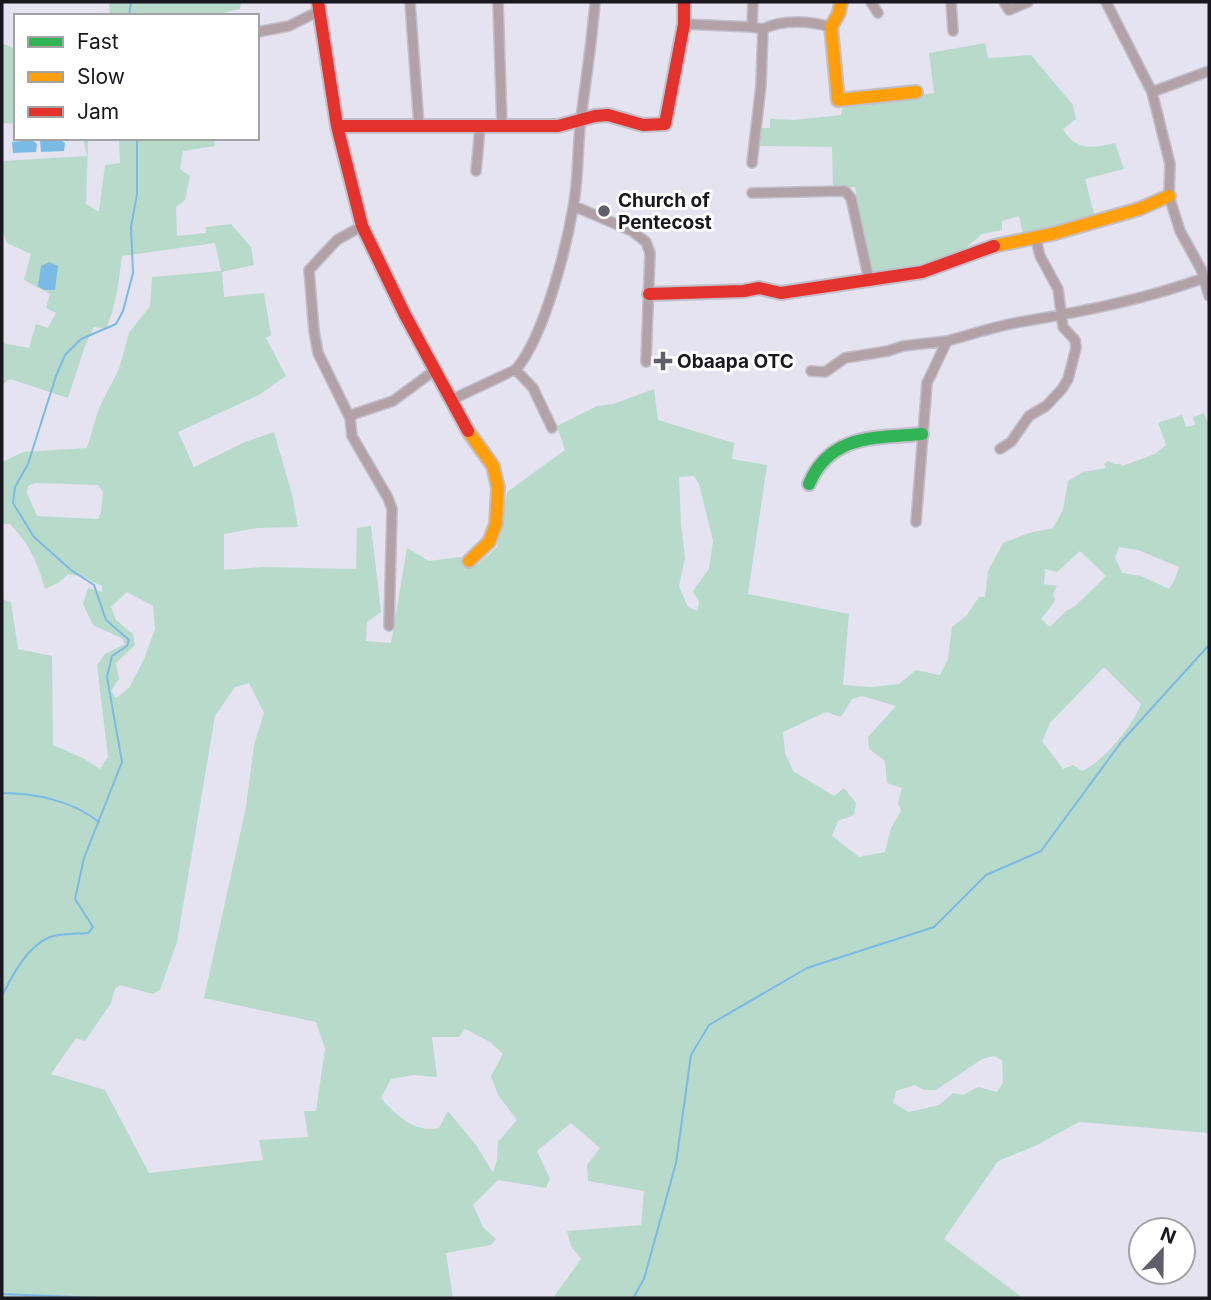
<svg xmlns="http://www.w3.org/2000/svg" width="1211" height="1300" viewBox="0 0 1211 1300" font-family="Inter,sans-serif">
<rect width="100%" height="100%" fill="#e5e3f0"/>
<!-- green -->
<path fill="#b7dacb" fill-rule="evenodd" d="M109,2H241L240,9L211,16H110Z
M2,43L16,49V124L2,123Z
M985,43L988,58L1031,55L1073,105L1076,119L1063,129C1077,152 1092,148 1115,143L1124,169L1085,179L1095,217L1023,234L1019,216L1002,221V230L982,234L962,251L902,271L871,276L855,187H833L832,147L760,146V128H770V119L794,120L841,115L843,106L934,93L929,53Z
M83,138H86L88,142L86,204L99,212L105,165L120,163L119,138H224L214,140L215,146L183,151L180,169L190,176L185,200L176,207L177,236L206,233V227L231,224L251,247L254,265L222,272L224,297L264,293L271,335L266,338L286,376L259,395L178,432L194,467L245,442L274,432L293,498L298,527L257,528L224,534V570L262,567L356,569L357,528L371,526L381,612L367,622L366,641L391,643L407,548L429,561L461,557L478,564L497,547L507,492L565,450L557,426L597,406L613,404L654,389L658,420L734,443L732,459L767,465L748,594L849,614L843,685L871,687L899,684L916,670L940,675L948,659L952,627L966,616L979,597H985L988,571L1003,543L1029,533L1053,528L1063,510L1068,481L1083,472L1106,468L1104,464L1108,461L1114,464H1121L1122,466L1155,454L1166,445L1158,423L1182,415L1186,427L1195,425L1193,417L1204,413L1209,426V1133L1079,1122L1035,1146L998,1161L944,1239L1023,1298H553L581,1259L571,1246L567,1231L641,1225L644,1191L588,1181L587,1165L600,1148L571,1123L537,1151L550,1179L546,1188L498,1180L473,1205L483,1227L496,1239L491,1245L446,1253L453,1298H2V599L11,602L18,649L52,656L53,745L83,758L100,769L108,757L97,665L105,654L125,644L123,639L93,625L83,604L88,588L102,592V586L83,577L69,574L58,583L45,589C37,561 30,545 10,524H2V462L23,452L87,448L99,408L119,369L129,333L150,306L152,277L221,271L215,243L122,256C119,281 116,306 106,329L94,327L86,343L68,398L10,379L2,385V343L29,348L36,324L48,328L56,313L46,308L50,294L24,280L31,254L7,243L2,231V161L87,156ZM694,476L699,484L713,541L709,569L693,591L699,602L697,611L688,607L679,586L685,558L681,524L679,477ZM35,483L98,485L103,492L101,512L98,519L37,516L27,493L28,486ZM1119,547L1138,550L1179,567L1175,579L1169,589L1141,576L1122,573L1115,558ZM1080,551L1106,576L1074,607L1066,611L1050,627L1041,619L1055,601L1053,594L1057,586L1044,584L1045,569L1057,572ZM127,592L153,606L155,629L144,659L129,688L116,698L111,691L119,679L116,663L135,645L133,634L116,620L111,607ZM1104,667L1141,704C1132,727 1104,761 1082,771L1073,765L1063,769L1042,741L1050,723ZM249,683L264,713L254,745L246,807L204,998L316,1022L325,1049L316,1111H304L308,1137L259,1140L263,1160L149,1173L105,1090L51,1074L76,1038L85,1041L111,1003L115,989L120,985L153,994L160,990L177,942L215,716L235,687ZM862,696L896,706L868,737L869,749L885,761L887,783L902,788L898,803L901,811L891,828L885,852L859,857L832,836L838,821L854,815L856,803L844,788L834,796L793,771L785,753L783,732L826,712L841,717L852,699ZM465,1029L490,1042L503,1054L491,1076L498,1095L517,1120L498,1142L497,1160L493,1173L476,1145L448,1111L439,1128C414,1133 396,1115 381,1098L391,1079L414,1075L437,1077L432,1037H459ZM994,1056L1002,1060L1003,1083L997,1092L978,1087L963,1095L953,1093L939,1105L909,1112L893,1103L896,1091L915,1085L924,1090H936L982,1059Z"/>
<!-- water -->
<path fill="#7bbae4" d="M59,139L65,143L64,151L41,152L40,141Z
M32,140L37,144L36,152L13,153L12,142Z
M49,262L58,266L55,290H44L38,286L41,266Z"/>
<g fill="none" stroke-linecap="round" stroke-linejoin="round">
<!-- stream -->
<path stroke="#7bbae4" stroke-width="2" d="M129,16L131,2
M2,793C35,793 73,801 99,822
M2,996C12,976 27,946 50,937C61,933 76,934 88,933L93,927L75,899L84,858L122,762L107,677L112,656L127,646L129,640L106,620L94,585L71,570L34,537L13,503L15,487L28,464L56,376L65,355L81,339L116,324L123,311L133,273L131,227L137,194V138
M2,1294L97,1298
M633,1298L644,1279L676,1163L691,1055L709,1025L807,968L934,927L986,875L1041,851L1122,741L1209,645"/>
<defs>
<path id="street" d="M410,2L419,126
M498,2L502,127
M871,2L878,13
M951,2L953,31
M1004,2L1009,10L1028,2
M1106,2L1152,92L1170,164L1169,196L1180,231L1201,269L1209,296
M684,24L752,27L763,29C783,19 810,21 831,27
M752,27L753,2
M257,32L289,26L319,11
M1152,92L1209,71
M752,163L761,85L763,29
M476,171L480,127
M752,193L845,191L851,198L869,280
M574,206L632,231L646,242L650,253L646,362
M516,370L533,388L552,428
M811,371L825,372L845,358L888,351L903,346L947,341
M451,400C460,395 515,371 517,368C544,336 566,249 573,208C579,178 577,148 581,118C586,79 592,41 595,2
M350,418L318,353L314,331L309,270L337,240L362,226
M1000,449L1011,442L1029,416L1046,406L1062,389L1068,379L1076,348L1075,340L1063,327L1058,289L1040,256L1036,239
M916,522L927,383L947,341C973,334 999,325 1026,321C1085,311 1146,299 1204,278
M389,626L392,509L388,498L352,436L350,418L354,414L393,401L435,370"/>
<path id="fast" d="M809,484C830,434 875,438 922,434"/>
<path id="slow" d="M841,2L839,13L831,27L838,100L916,92
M994,246L1052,234L1139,209L1169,196
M468,431L493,466L498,488L496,524L489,542L469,561"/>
<path id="jam" d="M318,2L337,126L362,226L405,315L468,431
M337,126H558L595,116L608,115L643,125L665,124L684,24V2
M649,294L744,291L759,288L781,293L922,272L994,246"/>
</defs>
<!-- street casing -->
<use href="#street" stroke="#c1bfca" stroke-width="12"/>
<!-- fast casing -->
<use href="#fast" stroke="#c1bfca" stroke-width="16"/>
<!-- slow casing -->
<use href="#slow" stroke="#c1bfca" stroke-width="16"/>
<!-- jam casing -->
<use href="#jam" stroke="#c1bfca" stroke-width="16"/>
<!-- street -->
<use href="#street" stroke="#b2a2a8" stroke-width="9"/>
<!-- fast -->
<use href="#fast" stroke="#30b455" stroke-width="12"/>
<!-- slow -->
<use href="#slow" stroke="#ff9f0a" stroke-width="12"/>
<!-- jam -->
<use href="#jam" stroke="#e5322d" stroke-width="12"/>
</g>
<!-- markers -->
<g fill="#605e68" stroke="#fff" stroke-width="2.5">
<circle cx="604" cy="211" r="7"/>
<path d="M659.5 350.5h7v7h7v7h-7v7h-7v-7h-7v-7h7z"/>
</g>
<g text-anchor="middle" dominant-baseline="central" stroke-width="6" stroke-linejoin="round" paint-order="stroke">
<!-- poi labels -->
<g font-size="19" font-weight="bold" fill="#19171f" stroke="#fff" text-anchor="start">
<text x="618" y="200">Church of<tspan x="618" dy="22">Pentecost</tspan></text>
<text x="677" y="361">Obaapa OTC</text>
</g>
</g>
<!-- border -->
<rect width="1211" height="1300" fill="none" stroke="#19171f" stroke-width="7"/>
<!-- legend -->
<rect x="14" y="14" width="245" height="126" fill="#ffffff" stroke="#a3a2a5" stroke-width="2"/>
<rect x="28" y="37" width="35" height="10" fill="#30b455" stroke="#a3a2a5" stroke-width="2"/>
<text x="77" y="49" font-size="21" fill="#19171f">Fast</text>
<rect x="28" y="72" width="35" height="10" fill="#ff9f0a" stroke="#a3a2a5" stroke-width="2"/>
<text x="77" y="84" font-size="21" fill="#19171f">Slow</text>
<rect x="28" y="107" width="35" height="10" fill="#e5322d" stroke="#a3a2a5" stroke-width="2"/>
<text x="77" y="119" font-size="21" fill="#19171f">Jam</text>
<!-- north arrow -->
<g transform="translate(1162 1251) rotate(22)"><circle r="33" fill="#ffffff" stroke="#a3a2a5" stroke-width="2"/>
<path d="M0-5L12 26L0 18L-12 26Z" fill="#605e68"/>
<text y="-10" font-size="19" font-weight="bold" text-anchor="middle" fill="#19171f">N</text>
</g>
</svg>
